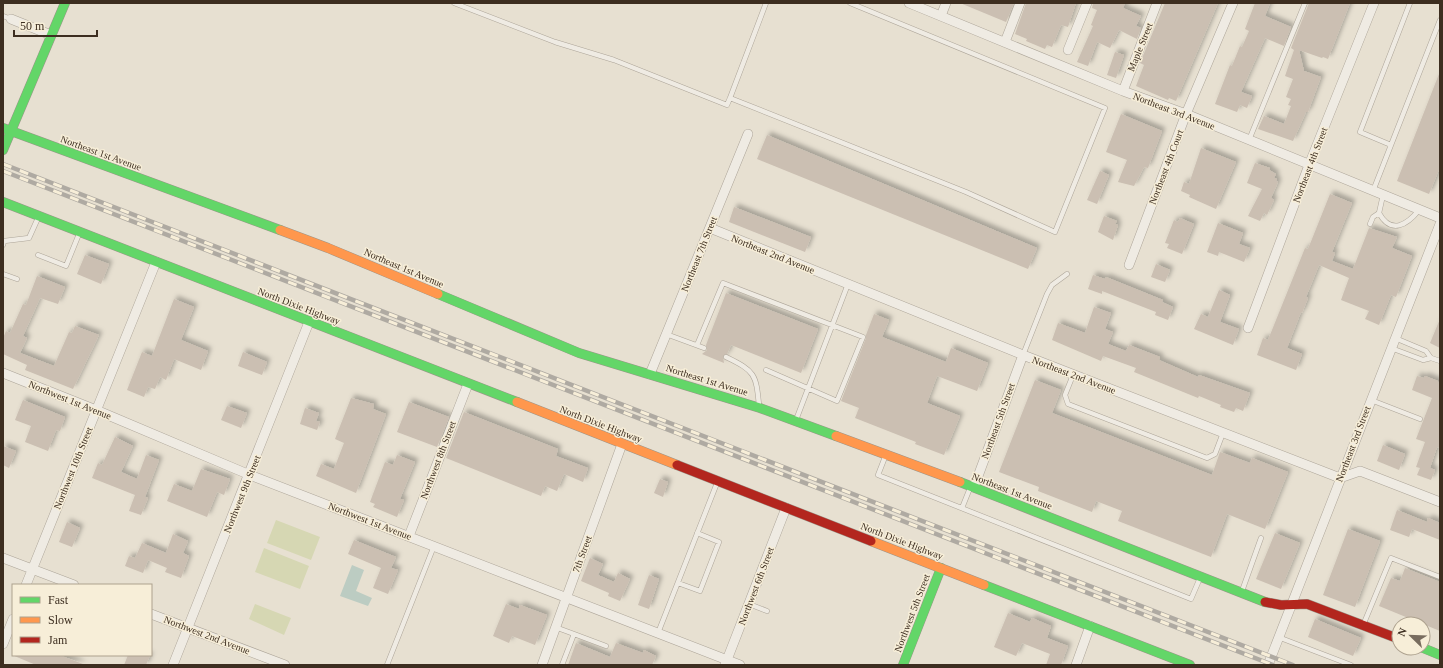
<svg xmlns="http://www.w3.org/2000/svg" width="1443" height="668" viewBox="0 0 1443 668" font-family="Georgia,serif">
<defs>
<filter id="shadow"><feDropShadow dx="3.5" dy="-3.5" stdDeviation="2" flood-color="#0004"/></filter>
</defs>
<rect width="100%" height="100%" fill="#e7e0d1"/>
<!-- green -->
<path fill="#d6d7b3" d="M276,520L320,537L311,560L267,543Z
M264,548L309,566L300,589L255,572Z
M255,604L291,618L284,635L249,619Z"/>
<!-- water -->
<path fill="#bcccc2" d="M352,565L364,570L356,591L372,598L368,606L340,596Z"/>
<!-- building -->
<path fill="#cbbfb2" filter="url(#shadow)" d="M960,3H1014L1006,22Z
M1026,3H1076L1068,27L1061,25L1052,47L1047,45L1045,49L1026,41L1027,39L1015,34Z
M1093,3H1125L1123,8L1141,16L1136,26L1141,28L1137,39L1119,30L1110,48L1097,42L1088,66L1077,62L1093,26L1091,25L1097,10L1092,8Z
M1165,3H1218L1176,101L1169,98L1168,100L1136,86L1144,65L1140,63Z
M1255,3H1270L1265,16L1291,27L1284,46L1265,38L1241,92L1252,96L1247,108L1240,105L1237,112L1215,104L1230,65L1232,66L1240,46L1242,47L1249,31L1245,29Z
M1309,3H1350L1328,59L1323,57L1322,58L1299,50L1304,71L1321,77L1308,112H1306L1293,141L1258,129L1264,116L1284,124L1291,106L1288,105L1291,99L1286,97L1293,79L1285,76L1294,50L1291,48Z
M1115,52L1124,55L1116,78L1107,75Z
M1439,74L1440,167L1429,194L1397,181Z
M1121,114L1162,131L1148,168L1144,167L1134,186L1118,182L1127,160L1106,152Z
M767,135L1037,248L1028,269L757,159Z
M1201,148L1236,162L1216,209L1189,197L1190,195L1181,191L1184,182L1189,184Z
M1255,163L1270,168L1269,170L1276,174L1274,178L1277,179L1276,181L1278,182L1271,198L1274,200L1267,215L1264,213L1260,221L1248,216L1262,189L1247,183Z
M1100,171L1109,175L1097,204L1087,200Z
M1330,194L1352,203L1332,252L1335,253L1332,261L1353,269L1369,228L1397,237L1392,248L1412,256L1396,297L1391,295L1379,325L1365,319L1369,311L1341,300L1349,278L1319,265L1306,297L1308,298L1302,313L1301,312L1287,348L1302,354L1296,370L1257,355L1263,338L1268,340L1305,248L1308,249Z
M734,207L811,237L805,252L729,222Z
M1104,216L1117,221L1115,224L1118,225L1113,240L1098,232Z
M1180,218L1194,224L1182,254L1167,248L1169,244L1165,243L1174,220L1178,222Z
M1218,223L1243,233L1239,244L1250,248L1244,262L1219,252L1218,256L1207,252Z
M85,255L109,264L101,284L77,274Z
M1156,264L1170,270L1165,282L1151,277Z
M1093,275L1105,279L1106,277L1163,300L1162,302L1173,307L1168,320L1155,315L1156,312L1102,291V294L1088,289Z
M37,276L65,287L58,304L40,298L23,336L27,338L20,353L54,366L69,332L72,333L75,326L99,335L73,389L25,370L27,365L3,354V338L6,331L10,333L23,304L26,305Z
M1219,290L1230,295L1220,322L1239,329L1233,345L1194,329L1201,314L1208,317Z
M726,293L818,329L801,373L731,345L727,354L723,356L724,363L702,354L707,350L706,345Z
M174,299L194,307L181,340L208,351L201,370L174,359L166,380L160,377L155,389L148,387L144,397L127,390L142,352L152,356Z
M1094,307L1111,313L1105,329L1113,332L1108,344L1126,351L1129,345L1160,357L1159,360L1198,377L1199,375L1250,393L1243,411L1236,408L1234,412L1220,407L1221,405L1199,396L1198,398L1134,372L1136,368L1103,356L1101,361L1052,340L1058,323L1085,333Z
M874,314L889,320L882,337L946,362L951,348L988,363L977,391L937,376L927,403L960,416L944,455L915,444L916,442L855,418L859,408L841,401L866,338V335Z
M1440,319V348L1430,343Z
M243,352L267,362L262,375L238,366Z
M1417,376L1424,378L1425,376L1438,381V384L1440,379V448L1437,447L1430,468L1435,470L1431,480L1417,475L1420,468L1416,467L1425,442L1416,439L1432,398L1412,390Z
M1035,380L1061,390L1052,413L1212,475L1220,452L1250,463L1252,458L1288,472L1265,529L1227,514L1211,557L1118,521L1122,511L1096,501L1092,512L1038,491L1039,487L999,472Z
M351,398L374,404L373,409L386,414L356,493L316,476L321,464L334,469L344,443L335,439Z
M23,400L65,417L60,431L56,430L48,451L25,442L31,426L15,420Z
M409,402L449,417L437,447L397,432Z
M227,406L247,413L241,428L221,420Z
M305,408L319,413L316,421L320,422L317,430L300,424Z
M464,412L558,449L556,456L588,468L583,482L564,474L557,491L545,486L541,496L446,458Z
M115,437L133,446L121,472L137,479L146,455L159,460L145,497L148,498L141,515L129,511L135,495L92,478L98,463L102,465Z
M1383,445L1405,454L1399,470L1377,461Z
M3,446L16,451L9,468L3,465Z
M397,455L415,462L400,499L404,500L397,517L373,507L375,504L370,502L385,462L393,465Z
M201,469L230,479L224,495L217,492L207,517L167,501L174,484L192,491Z
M660,479L668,482L663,497L654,493Z
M1397,510L1427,522L1428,518L1440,523V540L1412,529L1409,537L1390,530Z
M67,522L80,528L72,547L59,542Z
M1348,529L1380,541L1355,607L1323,595Z
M1275,533L1300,543L1281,589L1256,579Z
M173,534L188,541L183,553L189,556L181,578L165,572L167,568L148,560L143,573L125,566L129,556L135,558L142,543L166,553Z
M354,540L396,557L391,568L398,570L388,594L373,588L381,568L348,554Z
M590,558L603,564L598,575L614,582L618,573L630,579L620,601L608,596L609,593L581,581Z
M1405,568L1440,582V631L1379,606L1391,578L1400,581Z
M649,575L659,579L649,609L638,605Z
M506,604L519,609L520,605L547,615L535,645L512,636L509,643L493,636Z
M1008,613L1030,622L1032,618L1051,626L1047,638L1068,646L1061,665H1046L1050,654L1022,643L1016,656L994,647Z
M1315,619L1361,638L1353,656L1308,637Z
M576,643L610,657L616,643L643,653L644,650L656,656L652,665H568Z
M12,655H59L83,664L36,665Z
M128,655H150L146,665H124Z"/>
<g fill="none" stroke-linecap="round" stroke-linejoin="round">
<defs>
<path id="lane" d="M454,3L555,42L614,60L727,105L730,98
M766,3L730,98L966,192L1055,232L1105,108L850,3
M3,16L11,19
M1249,140L1305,3
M1391,145L1360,132L1410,3
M1373,191L1440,20
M1383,195L1379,213C1391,235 1407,225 1419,210
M1370,224L1373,217L1379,213
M3,245L4,241L29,238L38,218
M38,255L66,266L79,234
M3,274L17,279
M666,334L704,348
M697,345L723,283L863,337L837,401L766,370
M1391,348L1423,360L1431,358L1426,351L1395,338
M1023,355L1047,294L1052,285L1067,274
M726,357C755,371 756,374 759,405
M1431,358L1440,361
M1073,375L1065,395L1068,404L1207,458L1215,454L1223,433
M1371,400L1420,419
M796,420L848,284
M885,457L878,475L1191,599L1200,578
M962,508L970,488
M678,583L700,591L719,542L697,533
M1242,591L1261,538
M749,604L767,611
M1364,623L1391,558L1440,577
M555,627L574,634L562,665
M658,633L717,483
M574,634L606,646
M1278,637L1351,665
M387,665L434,546"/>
<path id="street" d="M909,3L1123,91L1186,114L1440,218
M941,16L946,3
M11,19L51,35
M1005,42L1020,3
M1068,50L1087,3
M1123,91L1157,3
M710,228L1023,355L1340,478L1360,471L1440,502
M1129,265L1186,114L1233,3
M1248,328L1309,165L1374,3
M3,373L96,410L250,475L740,665
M650,374L748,134
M974,487L1023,355
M409,536L468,384
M3,558L74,585
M26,585L156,262
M151,614L285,665
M3,644L13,619
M173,665L309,322
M542,665L622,444
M725,665L786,508
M1076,665L1090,626
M1268,665L1440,224"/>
<path id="fast" d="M3,128L280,230
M3,150L65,3
M3,202L517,402
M438,294L579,353L760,408L836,436
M960,482L1265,602
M984,585L1190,665
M1423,648L1440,655
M903,665L941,568"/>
<path id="slow" d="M280,230L328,248L438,294
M517,402L677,465
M836,436L960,482
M871,541L984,585"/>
<path id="jam" d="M677,465L871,541
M1265,602L1281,605L1307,604L1399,639"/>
</defs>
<!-- lane casing -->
<use href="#lane" stroke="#ada599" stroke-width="5.5"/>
<!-- street casing -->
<use href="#street" stroke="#ada599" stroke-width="10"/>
<!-- fast casing -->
<use href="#fast" stroke="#9c958a" stroke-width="10"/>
<!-- slow casing -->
<use href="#slow" stroke="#9c958a" stroke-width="10"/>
<!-- jam casing -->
<use href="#jam" stroke="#9c958a" stroke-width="10"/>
<!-- lane -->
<use href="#lane" stroke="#efebe3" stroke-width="4.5"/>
<!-- street -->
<use href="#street" stroke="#efebe3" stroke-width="9"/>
<!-- fast -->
<use href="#fast" stroke="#63d668" stroke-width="9"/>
<!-- slow -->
<use href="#slow" stroke="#ff974d" stroke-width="9"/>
<!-- jam -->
<use href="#jam" stroke="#b3261e" stroke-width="9"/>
<defs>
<path id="rail" d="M3,164L1293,665
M3,171L1273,665"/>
</defs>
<!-- rail casing -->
<use href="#rail" stroke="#afaaa2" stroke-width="4.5"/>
<!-- rail -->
<use href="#rail" stroke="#f7eed8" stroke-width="3" stroke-dasharray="9" stroke-linecap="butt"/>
</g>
<g text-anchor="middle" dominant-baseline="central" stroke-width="3" stroke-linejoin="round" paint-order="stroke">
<!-- street labels -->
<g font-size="10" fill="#3d2e20" stroke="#f7eed8">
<text transform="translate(1140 47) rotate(-68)">Maple Street</text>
<text transform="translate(1174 111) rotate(21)">Northeast 3rd Avenue</text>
<text transform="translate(101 153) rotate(20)">Northeast 1st Avenue</text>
<text transform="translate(1310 165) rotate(-69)">Northeast 4th Street</text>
<text transform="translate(1166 167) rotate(-69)">Northeast 4th Court</text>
<text transform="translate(699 254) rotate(-68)">Northeast 7th Street</text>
<text transform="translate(773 254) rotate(22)">Northeast 2nd Avenue</text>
<text transform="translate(404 268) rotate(23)">Northeast 1st Avenue</text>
<text transform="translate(299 306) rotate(21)">North Dixie Highway</text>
<text transform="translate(1074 375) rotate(21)">Northeast 2nd Avenue</text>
<text transform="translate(707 380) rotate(17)">Northeast 1st Avenue</text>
<text transform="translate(70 400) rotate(22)">Northwest 1st Avenue</text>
<text transform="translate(998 421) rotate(-70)">Northeast 5th Street</text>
<text transform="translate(601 424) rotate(21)">North Dixie Highway</text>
<text transform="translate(1353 444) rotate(-69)">Northeast 3rd Street</text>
<text transform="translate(438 460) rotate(-69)">Northwest 8th Street</text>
<text transform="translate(73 468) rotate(-68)">Northwest 10th Street</text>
<text transform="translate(1012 491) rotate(21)">Northeast 1st Avenue</text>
<text transform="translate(242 494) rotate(-68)">Northwest 9th Street</text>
<text transform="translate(370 521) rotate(21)">Northwest 1st Avenue</text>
<text transform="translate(902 541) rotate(21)">North Dixie Highway</text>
<text transform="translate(582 554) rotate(-70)">7th Street</text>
<text transform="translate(756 586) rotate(-69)">Northwest 6th Street</text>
<text transform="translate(912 613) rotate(-69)">Northwest 5th Street</text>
<text transform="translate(207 635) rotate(21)">Northwest 2nd Avenue</text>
</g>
</g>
<!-- border -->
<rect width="1443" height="668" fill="none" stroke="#3d2e20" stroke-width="8"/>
<!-- legend -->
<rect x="12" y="584" width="140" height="72" fill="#f7eed8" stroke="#ada18e"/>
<rect x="20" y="597" width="20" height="6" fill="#63d668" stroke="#ada18e"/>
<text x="48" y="604" font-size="12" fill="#3d2e20">Fast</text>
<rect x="20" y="617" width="20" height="6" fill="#ff974d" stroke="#ada18e"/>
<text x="48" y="624" font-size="12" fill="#3d2e20">Slow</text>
<rect x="20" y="637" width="20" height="6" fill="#b3261e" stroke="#ada18e"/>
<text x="48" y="644" font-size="12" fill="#3d2e20">Jam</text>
<!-- north arrow -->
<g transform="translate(1411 636) rotate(293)"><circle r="19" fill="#f7eed8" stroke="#ada18e"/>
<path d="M0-3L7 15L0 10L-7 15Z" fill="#786c5e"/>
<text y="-6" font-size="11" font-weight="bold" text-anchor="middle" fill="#3d2e20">N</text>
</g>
<!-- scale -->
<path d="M14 30v6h83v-6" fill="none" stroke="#3d2e20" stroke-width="2"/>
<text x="20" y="30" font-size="12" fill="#3d2e20" stroke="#f7eed8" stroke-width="3" paint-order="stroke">50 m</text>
</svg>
